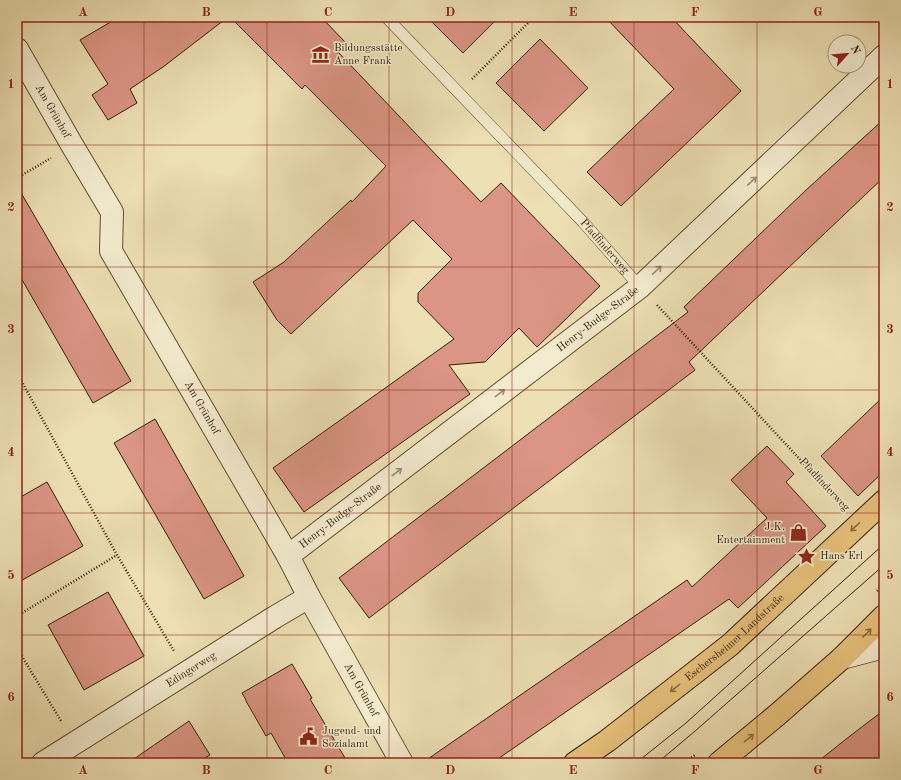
<svg xmlns="http://www.w3.org/2000/svg" width="901" height="780" viewBox="0 0 901 780" font-family="'Old Standard TT',serif">
<rect width="100%" height="100%" fill="#ede0b4"/>
<filter id="stains"><feTurbulence type="fractalNoise" baseFrequency=".005" numOctaves="4"/><feColorMatrix values="0 0 0 0 .2 0 0 0 0 .09 0 0 0 0 .02 0 0 0 .5 -.17"/></filter>
<radialGradient id="worn" r=".72"><stop offset=".6" stop-color="#630" stop-opacity="0"/><stop offset="1" stop-color="#630" stop-opacity=".3"/></radialGradient>
<!-- building -->
<path fill="#db9585" stroke="#341e01" d="M119,17H228L163,67L130,89L137,103L108,120L92,95L108,84L80,40Z
M230,17H321L346,43L337,51L481,202L501,183L600,286L537,347L519,328L485,362L449,365L470,394L304,512L273,468L454,339L418,302V293L452,259L413,220L291,334L277,320L253,282L284,262L351,200L352,202L386,166L305,85L302,89Z
M427,17H499L463,53Z
M605,17H671L741,91L621,206L587,172L674,89Z
M540,39L588,88L544,131L496,83Z
M884,119V177L689,362L695,370L369,618L339,578L688,312L684,307L805,191Z
M17,186L131,381L93,403L17,271Z
M884,396V471L858,496L821,456Z
M155,419L244,576L204,599L114,443Z
M767,446L794,474L786,482L826,526L738,608L729,599L492,763H422L687,580L692,587L767,518L731,480Z
M47,482L83,546L17,583V499Z
M108,592L144,656L84,690L48,625Z
M292,664L312,698L310,699L348,763H288L271,733L266,736L246,701V700L242,693Z
M884,710V763H816L850,736Z
M189,721L210,755L196,763H128Z"/>
<g fill="none" stroke-linecap="round" stroke-linejoin="round">
<defs>
<g id="lane">
<path id="s1" d="M386,17L583,222L640,287"/>
</g>
<g id="street">
<path id="s2" d="M17,49L72,145L112,212L111,251L288,556L309,597L402,763"/>
<path id="s3" d="M288,556L640,287L884,56"/>
<path d="M842,658L880,648L884,649"/>
<path id="s4" d="M43,763L275,617L309,597"/>
</g>
<g id="primary">
<path id="s5" d="M575,763L607,741L730,645L884,501"/>
<path d="M719,763L777,715L842,658L884,616"/>
</g>
</defs>
<!-- lane casing -->
<use href="#lane" stroke="#624e2e" stroke-width="12"/>
<!-- street casing -->
<use href="#street" stroke="#624e2e" stroke-width="24"/>
<!-- primary casing -->
<use href="#primary" stroke="#341e01" stroke-width="24"/>
<!-- path -->
<path stroke="#341e01" stroke-width="2.5" stroke-dasharray="1 2" stroke-linecap="butt" d="M472,79L534,17
M17,178L51,158
M657,305L843,506
M17,373L117,555L174,651
M877,591L884,584
M17,616L117,555
M17,648L61,721
M684,763L695,755"/>
<!-- lane -->
<use href="#lane" stroke="#f3ebce" stroke-width="11"/>
<!-- street -->
<use href="#street" stroke="#f3ebce" stroke-width="22"/>
<!-- primary -->
<use href="#primary" stroke="#e6c07a" stroke-width="22"/>
<!-- tram -->
<path stroke="#341e01" stroke-width="1" d="M636,763L686,723L884,544
M657,763L694,732L884,565"/>
</g>
<!-- one-way arrows -->
<defs><path id="oneway-shaft" d="M-6 0H5M1.5-3L5.5 0L1.5 3" fill="none" stroke-width="1.6" stroke-linecap="round" stroke-linejoin="round"/></defs>
<g stroke="#9d8f72">
<use href="#oneway-shaft" transform="translate(752 181) rotate(-43)"/>
<use href="#oneway-shaft" transform="translate(657 270) rotate(-43)"/>
<use href="#oneway-shaft" transform="translate(500 393) rotate(-37)"/>
<use href="#oneway-shaft" transform="translate(397 472) rotate(-37)"/>
</g>
<g stroke="#8d6f3e">
<use href="#oneway-shaft" transform="translate(855 527) rotate(137)"/>
<use href="#oneway-shaft" transform="translate(867 633) rotate(-45)"/>
<use href="#oneway-shaft" transform="translate(675 688) rotate(142)"/>
<use href="#oneway-shaft" transform="translate(749 738) rotate(-39)"/>
</g>
<!-- grid -->
<path fill="none" stroke="#8f2418" stroke-width="1" stroke-opacity="0.55" d="M144,17V763M267,17V763M389,17V763M512,17V763M634,17V763M757,17V763M17,145H884M17,267H884M17,390H884M17,513H884M17,635H884"/>
<!-- icons -->
<defs>
<symbol id="museum-bare" viewBox="-9 -9 18 18"><path d="M0-6L6-3V-2H-6V-3ZM-5-1h2V3h-2ZM-1-1h2V3h-2ZM3-1h2V3H3ZM-6 4H6V6H-6Z" fill="#8f2418" stroke="#f3ebce" stroke-width="2.5" paint-order="stroke"/></symbol>
<symbol id="shop-bare" viewBox="-9 -9 18 18"><path d="M-5-2.5h2.3a2.7 3.5 0 0 1 5.4 0H5L5.5 6h-11ZM-1.5-2.5h3a1.5 2.3 0 0 0-3 0Z" fill="#8f2418" stroke="#f3ebce" stroke-width="2.5" paint-order="stroke"/></symbol>
<symbol id="sight-bare" viewBox="-9 -9 18 18"><path d="M0-6L1.8-2.2L6-1.7L2.9 1.2L3.7 5.4L0 3.3L-3.7 5.4L-2.9 1.2L-6-1.7L-1.8-2.2Z" fill="#8f2418" stroke="#f3ebce" stroke-width="2.5" paint-order="stroke"/></symbol>
<symbol id="civic-bare" viewBox="-9 -9 18 18"><path d="M-.6-6.5H3V-4.5H.6V-3L4-1V1h2V6H-6V1h2V-1L-.6-3ZM-1.2 2.5V6h2.4V2.5Z" fill="#8f2418" stroke="#f3ebce" stroke-width="2.5" paint-order="stroke"/></symbol>
</defs>
<g fill-rule="evenodd">
<use href="#museum-bare" x="308" y="42" width="25" height="25"/>
<use href="#shop-bare" x="786" y="520" width="25" height="25"/>
<use href="#sight-bare" x="794" y="544" width="25" height="25"/>
<use href="#civic-bare" x="296" y="724" width="25" height="25"/>
</g>
<g text-anchor="middle" dominant-baseline="central" stroke-width="3" stroke-linejoin="round" paint-order="stroke">
<!-- poi labels -->
<g font-size="11" fill="#341e01" stroke="#f3ebce" text-anchor="start">
<text x="334" y="48">Bildungsstätte<tspan x="334" dy="13">Anne Frank</tspan></text>
<text x="785" y="527" text-anchor="end">J.K.<tspan x="785" dy="13">Entertainment</tspan></text>
<text x="820" y="556">Hans Erl</text>
<text x="322" y="731">Jugend- und<tspan x="322" dy="13">Sozialamt</tspan></text>
</g>
<!-- street labels -->
<g font-size="11" fill="#341e01" stroke="#f3ebce">
<text stroke="none"><textPath href="#s2" startOffset="72">Am Grünhof</textPath></text>
<text stroke="none"><textPath href="#s1" startOffset="317">Pfadfinderweg</textPath></text>
<text stroke="none"><textPath href="#s3" startOffset="390">Henry-Budge-Straße</textPath></text>
<text stroke="none"><textPath href="#s2" startOffset="409">Am Grünhof</textPath></text>
<text transform="translate(824 485) rotate(47)">Pfadfinderweg</text>
<text stroke="none"><textPath href="#s3" startOffset="66">Henry-Budge-Straße</textPath></text>
<text stroke="none"><textPath href="#s5" startOffset="203">Eschersheimer Landstraße</textPath></text>
<text stroke="none"><textPath href="#s4" startOffset="175">Edingerweg</textPath></text>
<text stroke="none"><textPath href="#s2" startOffset="733">Am Grünhof</textPath></text>
</g>
</g>
<!-- margin -->
<rect width="901" height="780" fill="none" stroke="#ede0b4" stroke-width="44"/>
<!-- north arrow -->
<g transform="translate(847 54) rotate(63)"><circle r="19" fill="#f3ebce" stroke="#a7997c"/>
<path d="M0-3L7 15L0 10L-7 15Z" fill="#8f2418"/>
<text y="-6" font-size="11" font-weight="bold" text-anchor="middle" fill="#341e01">N</text>
</g>
<rect x="22" y="22" width="857" height="736" fill="none" stroke="#8f2418" stroke-width="1.5"/>
<g font-size="13" text-anchor="middle" font-weight="bold" fill="#8f2418">
<text x="83" y="16">A</text>
<text x="206" y="16">B</text>
<text x="328" y="16">C</text>
<text x="450" y="16">D</text>
<text x="573" y="16">E</text>
<text x="695" y="16">F</text>
<text x="818" y="16">G</text>
<text x="11" y="88">1</text>
<text x="890" y="88">1</text>
<text x="11" y="211">2</text>
<text x="890" y="211">2</text>
<text x="11" y="333">3</text>
<text x="890" y="333">3</text>
<text x="11" y="456">4</text>
<text x="890" y="456">4</text>
<text x="11" y="579">5</text>
<text x="890" y="579">5</text>
<text x="11" y="701">6</text>
<text x="890" y="701">6</text>
<text x="83" y="774">A</text>
<text x="206" y="774">B</text>
<text x="328" y="774">C</text>
<text x="450" y="774">D</text>
<text x="573" y="774">E</text>
<text x="695" y="774">F</text>
<text x="818" y="774">G</text>
</g>
<rect width="100%" height="100%" filter="url(#stains)"/>
<rect width="100%" height="100%" fill="url(#worn)"/>
</svg>
